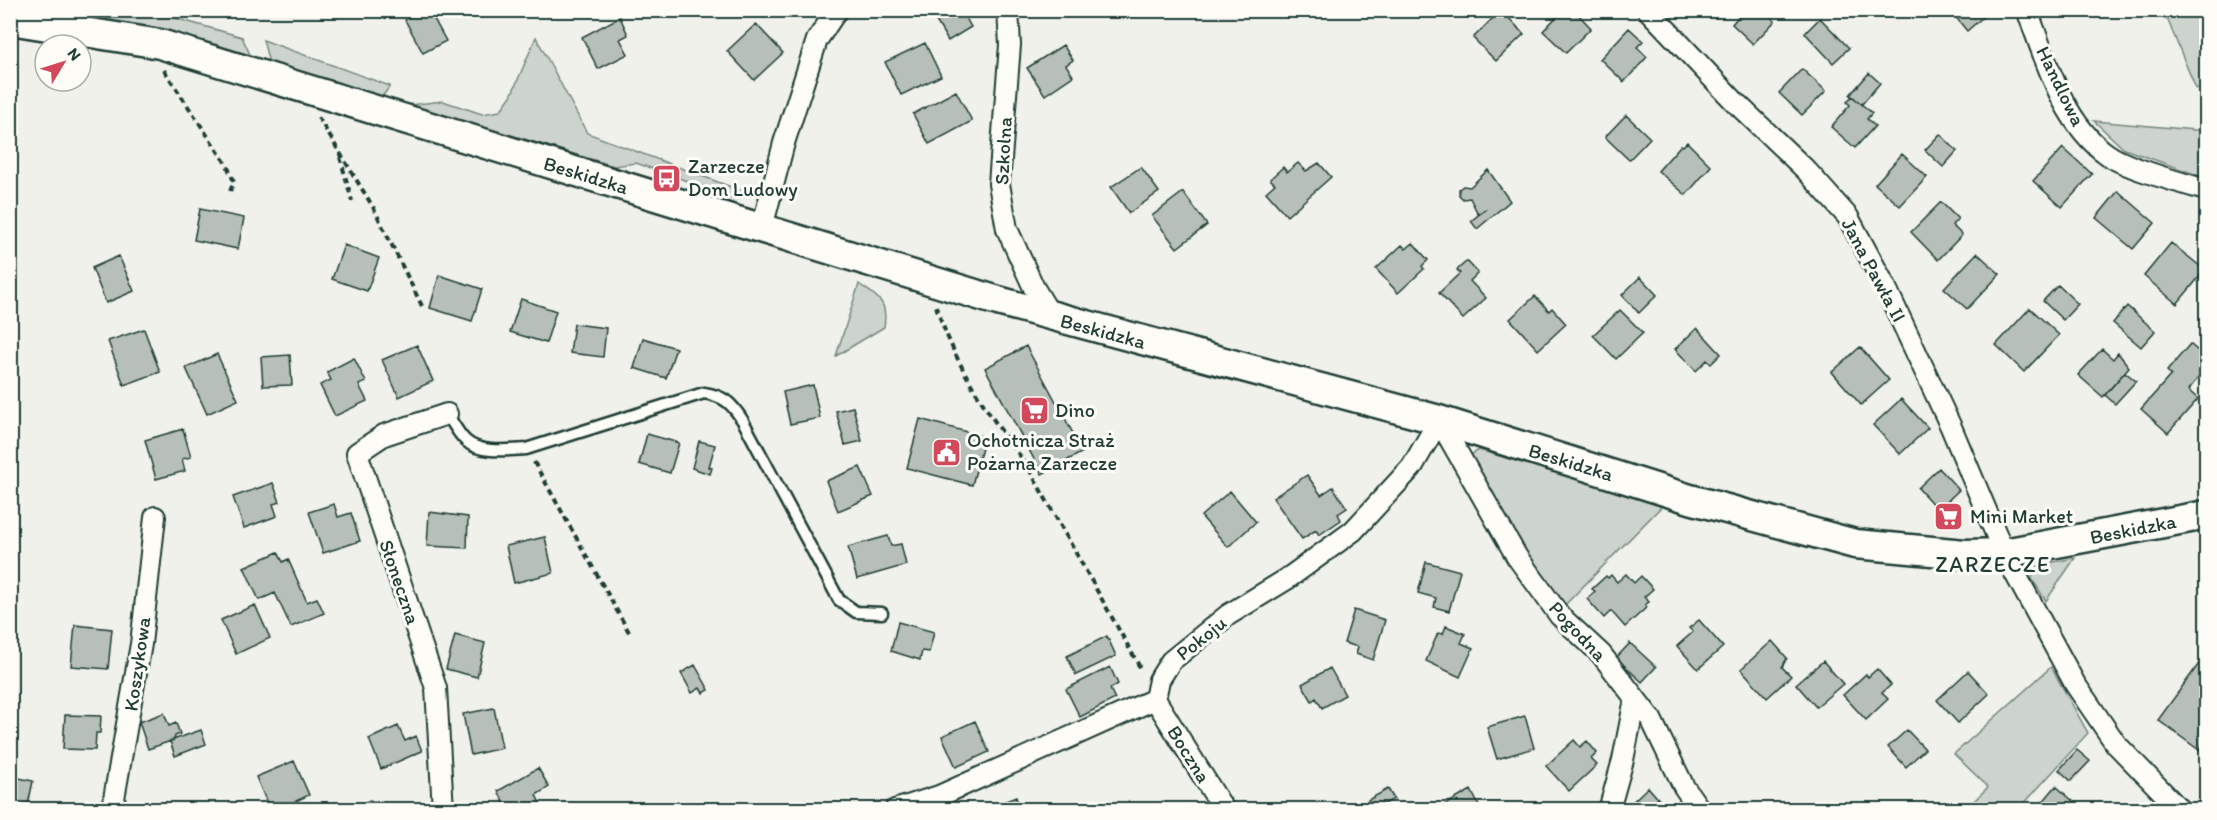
<svg xmlns="http://www.w3.org/2000/svg" width="2217" height="820" viewBox="0 0 2217 820" font-family="Itim,sans-serif">
<rect width="100%" height="100%" fill="#f0f1eb"/>
<filter id="ink" filterUnits="userSpaceOnUse"><feTurbulence type="fractalNoise" baseFrequency=".0167" numOctaves="2"/><feDisplacementMap in="SourceGraphic" scale="12" xChannelSelector="R" yChannelSelector="G"/><feConvolveMatrix kernelMatrix="1 2 1 2 8 2 1 2 1" color-interpolation-filters="sRGB"/></filter>
<g filter="url(#ink)">
<!-- green -->
<path fill="#cdd3cd" stroke="#768880" stroke-width="1.5" d="M48,11H150L242,37L253,61L80,15Z
M2164,11H2206V84L2196,89Z
M536,37L587,133L747,193L737,199L718,198L707,188L636,163L614,166L409,105L443,101L482,114L500,111L511,96Z
M263,40L390,86L382,97L269,63Z
M2094,121L2206,131V178L2124,149Z
M859,284C879,298 888,301 884,327L836,356Z
M1479,450L1663,505L1560,610L1522,555L1471,461L1472,454Z
M2075,558L2046,601L2032,579L2033,569L2042,564Z
M2051,667L2088,733L2019,809H1966L1988,787L1954,754Z"/>
<!-- building -->
<path fill="#b6bfb8" stroke="#1f3d34" stroke-width="1.5" d="M421,10H429L446,41L423,53L405,20Z
M968,10L963,13L971,27L948,41L930,11Z
M1501,10L1524,34L1496,61L1473,38Z
M1563,10H1574L1591,28L1566,53L1543,31Z
M1744,10H1764L1775,21L1753,44L1732,24Z
M1950,10H1991L1967,31Z
M620,17L628,35L620,39L628,54L598,69L582,37Z
M1820,18L1849,48L1833,63L1805,33Z
M756,24L783,53L754,80L727,51Z
M1629,28L1643,41L1637,47L1647,57L1624,82L1600,59Z
M925,43L941,76L901,95L885,62Z
M1063,45L1073,60L1066,65L1073,76L1045,95L1027,68Z
M1802,69L1826,91L1802,115L1779,93Z
M1869,73L1880,83L1862,104L1850,95Z
M956,91L972,121L929,144L913,114Z
M1852,96L1872,113L1867,119L1875,126L1855,148L1831,127L1850,105L1847,102Z
M1626,115L1650,138L1629,160L1605,137Z
M1940,134L1957,151L1943,167L1925,150Z
M1687,142L1711,166L1686,195L1658,171L1681,145L1683,146Z
M2063,148L2092,174L2062,207L2033,181Z
M1902,154L1927,177L1900,206L1875,184Z
M1298,163L1306,171L1319,163L1331,177L1287,216L1266,192L1275,184L1270,179L1283,167L1287,172Z
M1141,167L1159,192L1129,213L1111,187Z
M1488,170L1510,201L1477,229L1471,221L1486,209L1478,214L1470,198L1463,199L1459,195V189L1463,186L1470,187Z
M2118,191L2155,223L2133,249L2096,218Z
M1183,192L1207,225L1177,248L1152,216Z
M1941,202L1958,219L1952,225L1962,235L1938,260L1911,232Z
M200,209L244,218L238,249L194,240Z
M1413,243L1428,260L1422,266L1424,269L1398,293L1376,269L1402,245L1406,249Z
M2171,243L2205,270L2177,304L2144,276Z
M344,245L379,258L367,291L332,279Z
M1977,253L2000,274L1967,309L1944,288Z
M119,256L134,291L106,303L92,268Z
M1467,261L1478,273L1470,281L1486,298L1463,319L1439,293L1460,273L1457,270Z
M439,275L482,289L472,321L430,308Z
M1640,277L1657,295L1639,313L1622,295Z
M2058,285L2078,304L2063,320L2043,301Z
M1535,296L1549,311L1552,308L1566,324L1538,350L1510,319Z
M521,299L556,311L546,343L510,332Z
M2127,306L2155,331L2141,347L2113,323Z
M2030,308L2059,335L2024,372L1996,345Z
M1620,310L1643,333L1616,359L1593,335Z
M574,324L606,328L603,357L570,353Z
M1697,328L1721,354L1711,364L1707,360L1696,371L1675,349Z
M144,329L160,372L124,385L108,341Z
M643,338L676,348L666,378L634,368Z
M2190,344L2206,358V369L2188,390L2198,399L2168,433L2141,409L2171,375L2167,371Z
M417,345L433,381L399,397L382,360Z
M1026,346L1083,452L1042,474L985,368Z
M1860,347L1889,380L1861,405L1832,372Z
M2102,349L2113,359L2118,353L2129,367L2103,397L2078,375Z
M217,354L238,400L207,414L186,368Z
M290,355L292,385L263,386L261,357Z
M354,358L366,382L359,385L367,401L335,416L320,385L331,380L327,372Z
M2125,372L2136,381L2115,404L2105,395Z
M813,385L820,418L790,424L783,392Z
M1901,399L1928,428L1900,454L1873,425Z
M853,407L862,441L845,445L836,411Z
M920,419L985,437L972,485L907,468Z
M183,429L191,457L182,459L185,471L156,479L145,440Z
M647,434L679,443L670,473L639,464Z
M699,441L715,445L709,467L712,468L710,474L692,468Z
M860,467L873,496L838,511L826,481Z
M1939,468L1959,490L1938,510L1918,488Z
M1307,475L1321,495L1333,487L1347,508L1338,514L1341,520L1319,535L1316,530L1302,539L1273,498Z
M273,483L280,502L273,504L277,516L244,528L233,497Z
M1230,491L1256,522L1228,547L1201,516Z
M334,504L338,517L351,513L360,541L323,553L309,512Z
M429,512L468,517L467,548L427,546Z
M888,536L891,546L901,544L906,565L857,579L848,547Z
M545,537L553,573L514,583L506,546Z
M278,552L283,562L288,559L307,602L317,598L324,613L291,627L275,593L259,600L244,567Z
M1426,562L1460,571L1449,611L1434,607L1436,598L1418,593Z
M1626,574L1634,583L1641,576L1653,589L1644,597L1649,602L1645,605L1647,607L1625,627L1611,611L1604,618L1587,599L1595,591L1592,589L1606,576L1608,578L1611,575L1617,582Z
M255,605L270,638L236,654L221,620Z
M1354,610L1385,620L1373,660L1356,654L1358,647L1344,643Z
M1699,620L1723,647L1698,669L1677,646L1693,632L1689,628Z
M898,622L934,632L929,652L922,651L920,660L891,651Z
M75,625L112,629L108,669L71,666Z
M1446,626L1465,634L1461,643L1473,648L1460,677L1426,661L1438,633L1443,634Z
M455,635L485,643L477,677L446,669Z
M1107,636L1116,656L1076,675L1067,656Z
M1772,641L1787,658L1782,667L1791,676L1767,698L1741,669Z
M1630,643L1656,667L1642,682L1616,658Z
M2206,654V740L2199,750L2158,720Z
M1823,661L1843,684L1816,707L1796,684Z
M695,665L709,690L703,693L700,688L692,693L681,673Z
M1110,667L1118,684L1110,689L1115,699L1080,717L1066,689Z
M1330,668L1345,695L1322,708L1316,698L1312,701L1302,684Z
M1877,669L1891,685L1882,693L1888,699L1866,720L1843,695L1866,674L1868,677Z
M1968,671L1989,694L1958,723L1937,700Z
M494,708L502,748L471,755L463,714Z
M164,713L169,726L176,723L180,734L175,736L174,740L148,749L139,722Z
M65,715L101,716L100,733H96L95,750L63,749Z
M1525,716L1534,748L1497,759L1487,727Z
M975,721L989,752L956,767L942,736Z
M398,726L405,741L416,736L422,751L381,769L369,739Z
M201,730L206,744L175,756L170,741Z
M1907,730L1925,749L1906,767L1888,747Z
M1574,740L1580,747L1587,741L1597,753L1591,759L1597,765L1569,791L1546,766Z
M2077,750L2090,761L2071,781L2059,770Z
M294,761L309,795L277,810H270L256,777Z
M538,768L549,787L536,795L541,805L534,810H508L498,791Z
M10,776L33,781L28,805L18,803L17,810H10Z
M2056,786L2083,810H2036Z
M1648,787L1662,803L1655,810H1624Z
M1388,789L1394,799L1373,810L1368,800Z
M1471,790L1481,810H1445L1443,806Z
M1016,797L1020,810H983Z
M370,800L373,810H348Z"/>
<g fill="none" stroke-linecap="round" stroke-linejoin="round">
<defs>
<path id="lane" d="M447,414C453,423 459,435 466,441C480,454 509,450 526,449L704,393C725,396 732,404 743,421L839,600L856,612L882,613"/>
<path id="street" d="M1008,10L1010,45L999,184L1007,229L1034,288L1051,316
M1648,10L1735,102L1806,170L1848,217L1886,288L1951,427L2004,553L2075,684L2116,744L2180,810
M2027,10C2046,60 2062,122 2107,154C2125,168 2182,183 2206,190
M762,228L784,143L817,40L837,10
M1439,420L1517,557L1560,616L1601,654L1651,719L1684,787L1700,810
M1155,699L1224,810
M112,810L141,644L155,517
M443,810L436,688L357,453L384,435L447,414
M895,810L939,796L1155,699L1159,680L1171,661L1228,615L1287,579L1353,531L1412,467L1439,420
M1609,810L1623,760L1635,699"/>
<path id="secondary" d="M10,20L160,44L998,301L1439,420L1690,499L1855,544L1965,554L2004,553L2206,515"/>
</defs>
<!-- lane casing -->
<use href="#lane" stroke="#1f3d34" stroke-width="15"/>
<!-- street casing -->
<use href="#street" stroke="#1f3d34" stroke-width="24"/>
<!-- secondary casing -->
<use href="#secondary" stroke="#1f3d34" stroke-width="33"/>
<!-- path -->
<path stroke="#1f3d34" stroke-width="4" stroke-dasharray="6 4.5" stroke-linecap="butt" d="M164,70L227,165L234,182L230,191
M318,117L373,207L422,306
M340,157L352,201
M936,306C954,362 988,416 1025,462L1142,671
M534,462L630,634"/>
<!-- lane -->
<use href="#lane" stroke="#fdfcf7" stroke-width="10"/>
<!-- street -->
<use href="#street" stroke="#fdfcf7" stroke-width="20"/>
<!-- secondary -->
<use href="#secondary" stroke="#fdfcf7" stroke-width="28"/>
</g>
</g>
<!-- icons -->
<defs>
<symbol id="bus-square" viewBox="-11 -11 22 22"><rect x="-9" y="-9" width="18" height="18" rx="4" fill="#d1495b" stroke="#fdfcf7"/><path d="M-5-6H5V4H4V6H2V4H-2V6H-4V4H-5ZM-3.5-4V0h7V-4ZM-3.5 1.2v1.5H-2V1.2ZM2 1.2v1.5H3.5V1.2Z" fill="#fff"/></symbol>
<symbol id="supermarket-square" viewBox="-11 -11 22 22"><rect x="-9" y="-9" width="18" height="18" rx="4" fill="#d1495b" stroke="#fdfcf7"/><path d="M-6-5.5h2.5l.6 2H6L4.5 2H-2.5L-4.4-4H-6ZM-1.5 3.2a1.3 1.3 0 1 0 .1 0ZM3 3.2a1.3 1.3 0 1 0 .1 0Z" fill="#fff"/></symbol>
<symbol id="civic-square" viewBox="-11 -11 22 22"><rect x="-9" y="-9" width="18" height="18" rx="4" fill="#d1495b" stroke="#fdfcf7"/><path d="M-.6-6.5H3V-4.5H.6V-3L4-1V1h2V6H-6V1h2V-1L-.6-3ZM-1.2 2.5V6h2.4V2.5Z" fill="#fff"/></symbol>
</defs>
<g fill-rule="evenodd">
<use href="#bus-square" x="650" y="162" width="33" height="33"/>
<use href="#supermarket-square" x="1018" y="394" width="33" height="33"/>
<use href="#civic-square" x="930" y="436" width="33" height="33"/>
<use href="#supermarket-square" x="1932" y="500" width="33" height="33"/>
</g>
<g text-anchor="middle" dominant-baseline="central" stroke-width="6" stroke-linejoin="round" paint-order="stroke">
<!-- street labels -->
<g font-size="20" fill="#1f3d34" stroke="#fdfcf7">
<text transform="translate(2061 86) rotate(64)">Handlowa</text>
<text transform="translate(1003 151) rotate(-87)">Szkolna</text>
<text transform="translate(586 175) rotate(17)">Beskidzka</text>
<text transform="translate(1874 270) rotate(62)">Jana Pawła II</text>
<text transform="translate(1103 331) rotate(15)">Beskidzka</text>
<text transform="translate(1571 462) rotate(17)">Beskidzka</text>
<text transform="translate(2133 529) rotate(-11)">Beskidzka</text>
<text transform="translate(400 582) rotate(71)">Słoneczna</text>
<text transform="translate(1578 631) rotate(47)">Pogodna</text>
<text transform="translate(1201 638) rotate(-39)">Pokoju</text>
<text transform="translate(137 664) rotate(-82)">Koszykowa</text>
<text transform="translate(1189 754) rotate(58)">Boczna</text>
</g>
<!-- poi labels -->
<g font-size="20" fill="#1f3d34" stroke="#fdfcf7" text-anchor="start">
<text x="688" y="166">Zarzecze<tspan x="688" dy="23">Dom Ludowy</tspan></text>
<text x="1055" y="410">Dino</text>
<text x="967" y="440">Ochotnicza Straż<tspan x="967" dy="23">Pożarna Zarzecze</tspan></text>
<text x="1970" y="516">Mini Market</text>
</g>
<!-- quarter labels -->
<g font-size="22" letter-spacing="1.5" fill="#1f3d34" stroke="#fdfcf7">
<text x="1993" y="564">ZARZECZE</text>
</g>
</g>
<!-- margin -->
<rect width="2217" height="820" fill="none" stroke="#fdfcf7" stroke-width="36"/>
<rect x="18" y="18" width="2181" height="784" fill="none" stroke="#1f3d34" stroke-width="2" filter="url(#ink)"/>
<!-- north arrow -->
<g transform="translate(63 63) rotate(52)"><circle r="28" fill="#fdfcf7" stroke="#a4b0a9" stroke-width="1.5"/>
<path d="M0-4.5L10 22L0 15L-10 22Z" fill="#d1495b"/>
<text y="-9" font-size="16" font-weight="bold" text-anchor="middle" fill="#1f3d34">N</text>
</g>
</svg>
